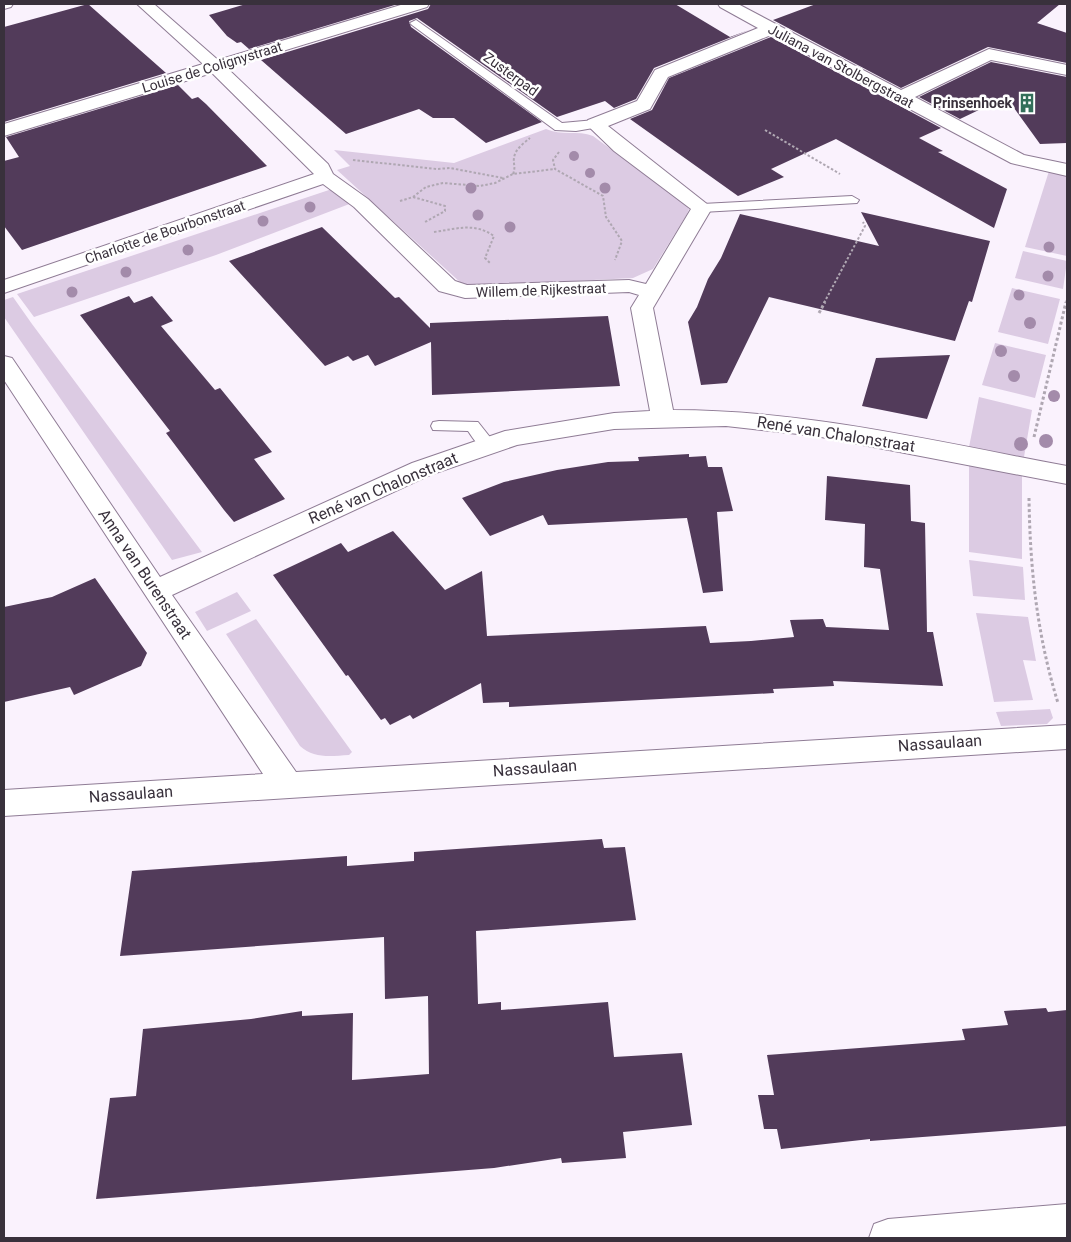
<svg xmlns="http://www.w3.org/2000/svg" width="1071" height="1242" viewBox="0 0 1071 1242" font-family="Roboto,sans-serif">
<rect width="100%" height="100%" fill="#faf2fd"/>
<!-- green -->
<path fill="#dccbe3" d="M546,129C561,136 578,130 593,136L685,204L689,209L687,214L653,269L633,278L474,286L461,283L337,170L350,166L334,150L454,163Z
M1049,171L1067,175V256L1025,247Z
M335,188L352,203L216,255L34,317L17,294Z
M1023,251L1067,261L1063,289L1015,278Z
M1012,288L1060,299L1048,344L998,332Z
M13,297L32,324L202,552L172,560L4,317V300Z
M995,343L1046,355L1035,398L982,385Z
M979,397L1032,410L1024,457L969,447Z
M969,465L1022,475V559L969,552Z
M969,560L1023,567L1025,600L973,596Z
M237,592L251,611L207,631L195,612Z
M976,613L1028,617L1036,661L1023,660L1033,700L994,702Z
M256,619L352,752L349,755C331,756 314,759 300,746L226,634Z
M1050,709L1053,718L1047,724L1001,726L996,712Z"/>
<!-- building -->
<path fill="#523b5a" d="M88,4L166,73L4,122V27Z
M246,4H398L249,49L241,42L237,43L227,36L209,15Z
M431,4H675L730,37L749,30L654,68L636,99L614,108L605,101L557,117L417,18L409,21L411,27L542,122L486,143L454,118H433L419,109L346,134L261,60L428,9Z
M816,4H1060L1037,23L1067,33V63L988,47L901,88L773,20Z
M771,37L941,128L919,138L943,151L938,152L1007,189L994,228L836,139L771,169L784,177L738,196L630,119L652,110L669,78Z
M991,62L1067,77V143L1040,144L1006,97L960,119L919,97Z
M178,85L192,99L198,97L206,104L267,166L22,250L4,226V161L19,157L6,137Z
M861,212L990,241L972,302L969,301L955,341L769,297L727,383L701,385L688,322L697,307L708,279L721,258L740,214L879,246Z
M322,227L395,298L399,297L430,328V323L608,316L620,386L432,395L431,342L375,366L368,355L353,361L348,356L325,366L229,261Z
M129,296L134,303L152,296L173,321L161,326L215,390L220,388L272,452L254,459L285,499L234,522L224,510L166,433L170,431L80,315Z
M950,355L927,419L862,406L876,358Z
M689,454V457L706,456L708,467H722L733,511L717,512L723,591L703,593L687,518L548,525L543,515L490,536L462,498L504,482L557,470L608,462L639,461L638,457Z
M827,476L910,485L911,521L925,523L927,632H933L943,686L833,681L834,686L773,689L774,693L509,707V702L483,703L481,683L413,719L410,715L390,725L385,718L381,720L348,675L346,676L273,575L341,543L348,552L393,531L445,590L482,571L487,636L706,626L710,643L751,641L794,637L790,620L823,619L826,627L889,630L880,569L864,567L865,524L825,520Z
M95,578L147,653L141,666L74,695L70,687L4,702V607L52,597Z
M602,839L604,848L625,847L636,920L476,931L478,1004L501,1002V1010L608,1002L614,1057L682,1053L692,1125L623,1132L626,1158L562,1163L561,1158L494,1168L96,1199L110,1098L136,1096L143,1029L251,1019L302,1011V1016L353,1013L352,1080L429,1074L428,996L385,999L384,937L120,956L132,871L347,856V866L414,861V852Z
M1046,1008L1048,1012L1067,1010V1126L870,1141V1139L781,1149L777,1129H764L758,1095H774L767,1055L965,1040L962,1029L1008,1025L1004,1011Z"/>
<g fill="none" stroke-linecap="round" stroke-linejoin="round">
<defs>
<path id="service" d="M416,20L562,123L595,120L601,124L599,127L576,131L555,130L412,25L410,23Z
M852,196L859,200L857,203L702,212L695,208L702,204Z
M439,421L478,422L497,446L495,450C482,454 475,441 468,431L433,430L431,426L433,422Z"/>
<path id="minor" d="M4,4H13L11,7L4,9Z
M137,4H154L218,60L404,4H429L427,7L227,68L328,164L333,174L368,199L455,281L467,285L629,280L646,284L691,209L614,151L586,124L588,120L637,101L655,70L758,28L720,7L718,4H738L901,90L989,49L1067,65V75L991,60L915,97L1024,155L1067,164V176L1011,163L771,35L668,77L650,109L608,126L712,208L653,308L673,410C806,410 937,442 1067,466V484L816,436L726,426L614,429L517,445L430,475L172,595L296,772L1067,725V749L4,816V790L263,774L4,380V356L12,358L160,577L412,463L505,431L614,413L650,411L631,308L639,295L629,292L465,298L439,291L354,207L323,184L4,293V280L314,174L212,73L4,136V124L203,64Z
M1067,1204V1238H869L874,1224L888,1219Z"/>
</defs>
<!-- service casing -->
<use href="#service" stroke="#8f7c95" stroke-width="2"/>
<!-- minor casing -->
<use href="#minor" stroke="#8f7c95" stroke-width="2"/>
<!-- path-far1 -->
<path stroke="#afa7b2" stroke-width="2" stroke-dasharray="2.5 2" stroke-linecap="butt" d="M765,130L840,174
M559,152L553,160L555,169L603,196L606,217L622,241L615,260
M353,160L437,169L450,168L503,178
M513,174C516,167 513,164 514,158C515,149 524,143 530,138
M413,197L445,206V211L425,222
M400,201L413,197L426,187L443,183L480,186L495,183L513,174L555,169
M434,232C456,229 474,222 494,236L485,258L490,263
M824,303L865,226L863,222
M1066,303L1067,299"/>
<!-- path -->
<path stroke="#afa7b2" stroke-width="3" stroke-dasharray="3 2.5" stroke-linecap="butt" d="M819,313L825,302
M1034,437L1066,302
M1029,498C1030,569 1037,635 1058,703"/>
<!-- service -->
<use href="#service" fill="#fff" fill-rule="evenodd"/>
<!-- minor -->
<use href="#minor" fill="#fff" fill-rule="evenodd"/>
</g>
<!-- trees -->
<g fill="#a38baa">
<circle cx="574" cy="156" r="5"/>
<circle cx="590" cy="173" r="5"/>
<circle cx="471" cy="188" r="5.5"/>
<circle cx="605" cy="188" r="5.5"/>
<circle cx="310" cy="207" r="5.5"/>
<circle cx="478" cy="215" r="5.5"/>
<circle cx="263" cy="221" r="5.5"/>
<circle cx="510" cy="227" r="5.5"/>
<circle cx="1049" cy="247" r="5.5"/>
<circle cx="188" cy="250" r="5.5"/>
<circle cx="126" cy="272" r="5.5"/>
<circle cx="1048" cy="276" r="5.5"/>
<circle cx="72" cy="292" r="5.5"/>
<circle cx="1019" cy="295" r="5.5"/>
<circle cx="1030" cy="323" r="6"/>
<circle cx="1001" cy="351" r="6"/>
<circle cx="1014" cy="376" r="6"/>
<circle cx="1054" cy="396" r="6"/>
<circle cx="1046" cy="441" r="7"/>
<circle cx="1021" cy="444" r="7"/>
</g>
<!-- icons -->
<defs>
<symbol id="building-bare" viewBox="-9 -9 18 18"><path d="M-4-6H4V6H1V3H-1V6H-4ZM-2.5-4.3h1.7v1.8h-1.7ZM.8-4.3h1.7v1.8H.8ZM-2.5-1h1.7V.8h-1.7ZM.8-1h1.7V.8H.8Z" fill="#336f5a" stroke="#fff" stroke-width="2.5" paint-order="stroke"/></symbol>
</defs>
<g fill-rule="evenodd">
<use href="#building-bare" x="1013" y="89" width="28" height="28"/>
</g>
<g text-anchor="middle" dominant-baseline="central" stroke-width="5" stroke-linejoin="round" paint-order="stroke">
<!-- far-street labels -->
<g font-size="14" fill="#39313c" stroke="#fff">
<text transform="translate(841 66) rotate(28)">Juliana van Stolbergstraat</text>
<text transform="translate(212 67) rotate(-17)">Louise de Colignystraat</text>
<text transform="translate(511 74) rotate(36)">Zusterpad</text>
<text transform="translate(165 232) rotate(-19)">Charlotte de Bourbonstraat</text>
<text transform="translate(541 290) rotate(-2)">Willem de Rijkestraat</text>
</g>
<!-- far-poi labels -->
<g font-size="14" font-weight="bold" fill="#39313c" stroke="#fff" text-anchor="end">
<text x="1012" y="103">Prinsenhoek</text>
</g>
<!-- street labels -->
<g font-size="16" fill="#39313c" stroke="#fff">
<text transform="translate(836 434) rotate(9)">René van Chalonstraat</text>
<text transform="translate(383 488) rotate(-23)">René van Chalonstraat</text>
<text transform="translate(145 574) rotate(56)">Anna van Burenstraat</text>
<text transform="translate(940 743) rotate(-4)">Nassaulaan</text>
<text transform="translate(535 768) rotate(-4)">Nassaulaan</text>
<text transform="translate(131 794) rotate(-4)">Nassaulaan</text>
</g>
</g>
<!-- border -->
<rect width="1071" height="1242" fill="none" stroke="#39313c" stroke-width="10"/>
</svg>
